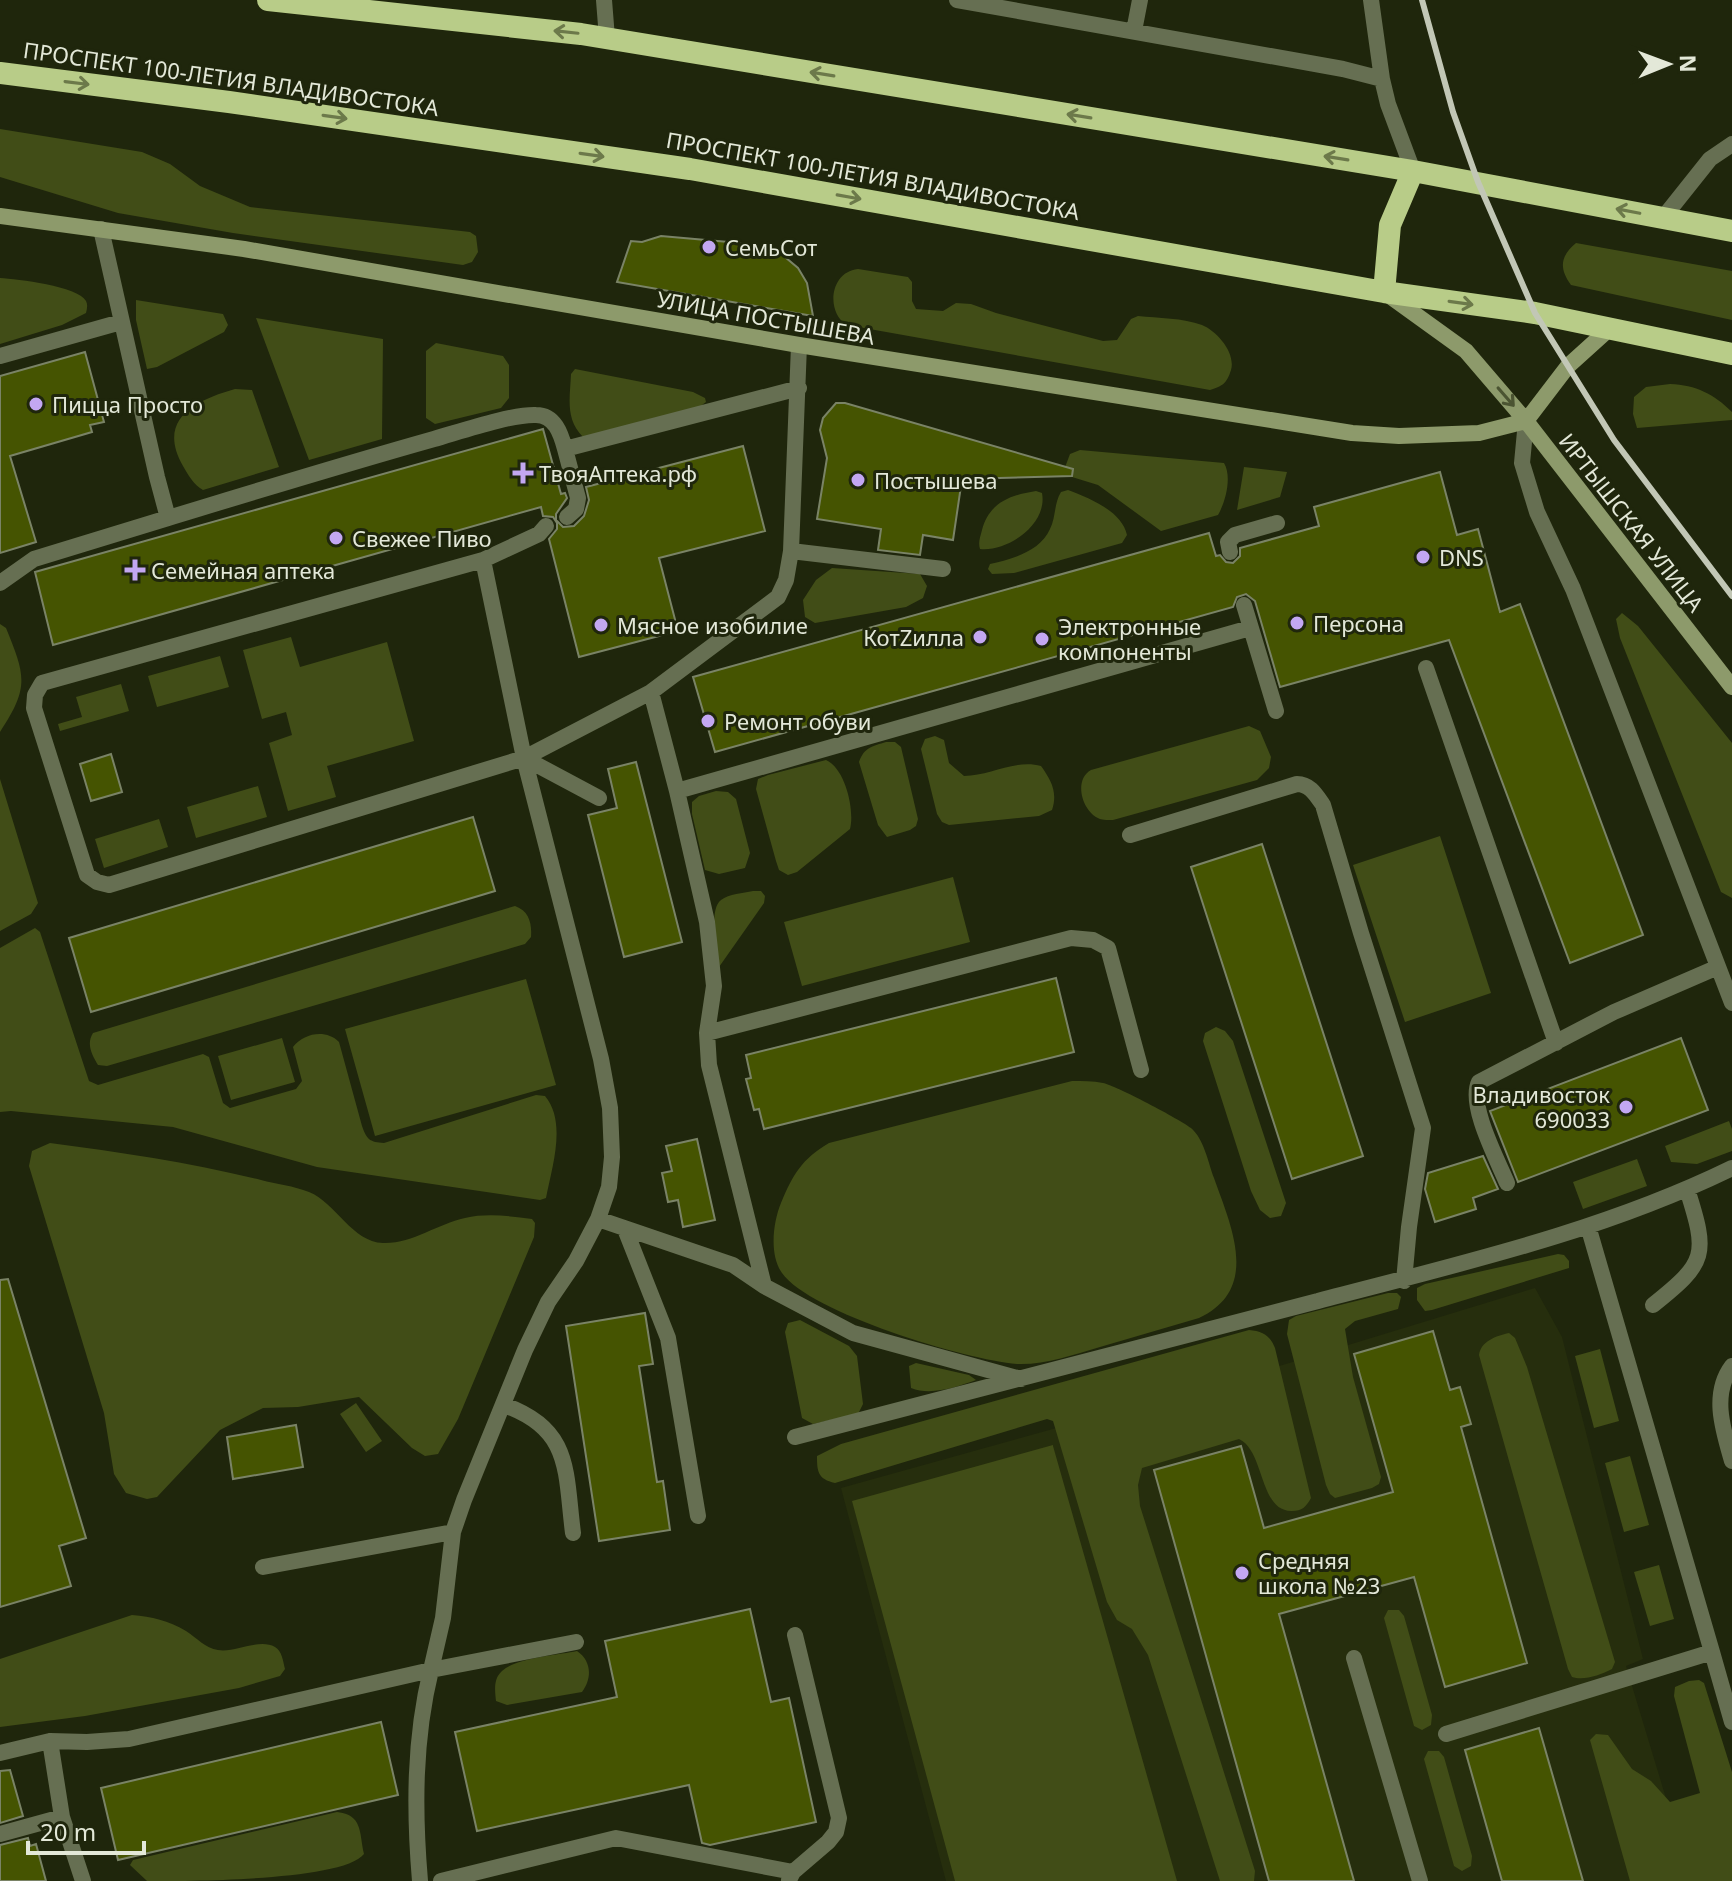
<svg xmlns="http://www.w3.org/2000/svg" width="1732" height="1881" viewBox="0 0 1732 1881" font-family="'Noto Sans',sans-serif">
<rect width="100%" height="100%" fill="#1f260c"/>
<!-- built -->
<path fill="#262e0d" d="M1535,1288L1562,1337L1643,1659L1626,1666L1691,1881H946L841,1488L1286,1364Z"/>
<!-- green -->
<path fill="#414d17" d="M0,129L142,152L170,164L200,186L250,207L470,232L476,236L478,252L472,262L463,265L233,233L118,213L0,177Z
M1576,243L1732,271V320L1571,285C1559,269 1560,256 1576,243Z
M858,269L908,277L912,282V301L916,309L943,311L956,303L971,304L996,313L1103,341L1117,340L1131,319L1138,316C1158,318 1183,318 1202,325C1217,331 1236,353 1231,370C1227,383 1223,386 1210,390L847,325C826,313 829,272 858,269Z
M0,278C17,279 78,286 86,301C88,305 87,309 86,313L62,325L0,344Z
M136,300L223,314L228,325L224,332L157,367L147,369L136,320Z
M256,318L383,339L382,439L309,460Z
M436,343L503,356L509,365V398L501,408L435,424L426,418V351Z
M575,369L693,392L705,398L706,402L698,408L583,437C565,419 570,398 571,374Z
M1670,384C1696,385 1714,394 1732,412V420L1637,428L1633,414L1634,397L1646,387Z
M235,389L252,390L279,467L203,490C193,484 189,476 183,466C156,419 196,400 235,389Z
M1080,450L1224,463C1232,476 1226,501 1218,515L1161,531L1098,485L1072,477L1064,470L1070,454Z
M1244,467L1287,472L1280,497L1237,510Z
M1068,490C1089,498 1122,511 1127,535L1122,543L1014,573L992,574L988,569L990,564C1011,559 1040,552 1050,529C1056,517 1054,503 1061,492Z
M1036,491L1042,493C1048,524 1008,552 980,549C978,542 980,538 982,530C989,503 1010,495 1036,491Z
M832,568L920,574L927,586L923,598L906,607L815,623L805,617L803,600L816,580Z
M1622,613L1638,626L1732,743V898L1721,892L1620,638L1616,619Z
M0,624L6,628C25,675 30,687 0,732Z
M291,637L300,667L387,642L414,741L327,766L336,797L288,811L269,743L292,735L286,712L262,719L243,650Z
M220,656L229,687L157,707L148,676Z
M121,684L129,711L60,731L58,724L82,717L76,697Z
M1249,726L1260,731L1271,757L1269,768L1257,780L1113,820C1110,820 1102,820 1100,819C1082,812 1073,780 1091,770Z
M935,736L944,740L949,763L964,776C990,776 1015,759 1041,766C1051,780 1058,792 1052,810L1039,816L949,825L942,822L937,814L921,749L925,739Z
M886,742H895L901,747L918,819L916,826L910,830L887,837L878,825L859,762C864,747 873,746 886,742Z
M826,760C845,768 855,810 850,829L797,872L788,875L779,870L776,861L756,789L758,779L768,775Z
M0,779L38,903L31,914L0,931Z
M258,786L267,817L196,838L187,807Z
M716,791L728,792L736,799L750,853L745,868L719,874L705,870L692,814V802L699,796Z
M159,819L168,847L104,868L95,839Z
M1440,836L1491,993L1405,1022L1353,865Z
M953,877L970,942L802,986L784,922Z
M753,891H761L765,896L764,903L719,967L716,965C718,949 708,910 721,900C729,894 743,893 753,891Z
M515,906C529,911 532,923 531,937L525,944L107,1066L98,1065C92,1055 86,1044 93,1033Z
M35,928L40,932L89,1081L98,1085L203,1054L209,1057L223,1103L230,1108L296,1089L302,1081L293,1047C304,1033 326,1029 339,1042L362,1126C367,1140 370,1142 384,1143L536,1095L545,1096C567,1122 552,1167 546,1198L540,1200L317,1167L173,1127L11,1111L0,1112V948Z
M526,979L556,1085L375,1136L345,1029Z
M1216,1027L1225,1031L1233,1041L1286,1203L1281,1216L1270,1218L1260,1210L1251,1191L1203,1041L1205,1033Z
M282,1038L295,1082L231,1100L218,1056Z
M1072,1081C1082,1081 1093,1081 1103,1083C1115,1085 1181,1120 1191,1128C1204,1139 1208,1162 1214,1178C1231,1226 1261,1289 1199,1318C1166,1328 1133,1337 1100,1347C1072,1355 1045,1365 1017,1364C967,1360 810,1313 782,1273C769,1255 773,1222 781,1203C793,1174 802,1159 829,1143Z
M1729,1121L1732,1129V1151L1697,1164L1671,1162L1665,1146Z
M50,1143C120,1152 192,1163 261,1180C276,1184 294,1186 309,1192C336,1203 352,1242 383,1243C412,1244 437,1224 465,1218C486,1213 510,1216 532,1219L535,1223L534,1237L458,1419L438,1454L425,1456L412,1448L359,1397L298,1407L263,1408L220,1430L157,1497L147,1499L126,1493L114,1474L104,1413L29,1166L32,1151Z
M1637,1159L1647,1186L1583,1209L1573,1182Z
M1558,1254L1564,1255L1569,1261V1268L1432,1310L1425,1311L1417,1300V1288L1425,1284Z
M1388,1293H1397L1401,1297L1398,1309L1355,1321L1345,1329L1353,1377L1381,1477L1379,1484L1372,1488L1335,1498L1330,1494L1326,1485L1287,1334L1289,1320L1296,1316Z
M800,1320L849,1346L857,1356L863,1404L858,1414L813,1424L802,1418L785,1332L788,1323Z
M1249,1330C1262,1331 1270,1335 1275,1348L1311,1498C1306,1507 1302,1511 1292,1511C1259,1512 1265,1451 1239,1439L1142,1468L1138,1485L1140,1506L1255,1871L1254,1881H1220L1148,1655L1132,1629L1117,1620L1107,1602L1053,1421L1047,1419L835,1483C818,1479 817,1472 817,1456L841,1444Z
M1509,1333L1515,1338L1527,1367L1615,1662L1612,1669C1600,1675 1584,1681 1572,1677L1568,1669L1479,1355C1481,1341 1496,1336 1509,1333Z
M1600,1349L1619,1421L1594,1428L1575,1356Z
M916,1363L969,1375L976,1380C957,1387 931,1396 911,1388L909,1366Z
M356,1403L382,1441L366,1452L340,1414Z
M1053,1445V1446L1177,1881H955L852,1501Z
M1630,1456L1649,1525L1624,1532L1605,1463Z
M1659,1565L1674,1619L1650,1626L1634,1572Z
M1388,1610H1399L1404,1616L1432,1715L1431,1725L1422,1730L1414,1726L1384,1618Z
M132,1615C152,1617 168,1620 186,1631C197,1638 205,1648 218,1650C235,1653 259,1638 275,1647C282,1651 283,1661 285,1669L280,1676L239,1688L85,1716L0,1727V1659Z
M577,1651C592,1661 592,1679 582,1692L507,1705L496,1701C495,1691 493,1679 502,1671C515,1658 559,1655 577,1651Z
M1699,1680L1704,1683L1732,1772V1881H1630L1590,1740L1596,1734L1608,1735L1632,1769L1651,1781L1670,1802L1700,1793L1674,1696L1675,1687L1689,1681Z
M1428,1751H1439L1444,1757L1472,1856L1471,1866L1462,1871L1454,1866L1424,1759Z
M337,1812C363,1815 359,1832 364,1854C343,1881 189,1881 147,1881L130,1865L133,1860Z"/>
<!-- building -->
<path fill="#455401" stroke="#7a8366" stroke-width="2" d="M661,236L740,243L779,252L798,268L807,283L813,316L617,282L631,241L642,242Z
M85,352L104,422L90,425L92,432L10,456L36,542L0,553V376Z
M836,403H845L1073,469L1072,476L962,479L953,540L923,535L920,555L878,550L881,529L817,519L827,458L820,430L823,418Z
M543,429L561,494L565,493L567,498L556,514V520L563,527L574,526L584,516L589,500L586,487L743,446L765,531L659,558L678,631L579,657L549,539L557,529V523L553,517L543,516L541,507L53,645L35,572Z
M1440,472L1457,535L1478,529L1500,612L1520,604L1643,935L1570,963L1449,640L1280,687L1255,601L1246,594L1237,597L1233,607L715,752L693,677L1209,533L1216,556L1220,555L1226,562L1233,563L1240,556V548L1319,526L1314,507Z
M111,754L122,792L91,801L80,764Z
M636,762L682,942L624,957L588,815L617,808L608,769Z
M473,817L495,891L91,1012L69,938Z
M1262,844L1363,1156L1292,1179L1191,867Z
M1056,978L1074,1052L764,1129L759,1109L754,1110L746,1079L751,1078L746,1055Z
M1681,1038L1708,1110L1518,1182L1490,1111Z
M697,1139L715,1220L683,1227L678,1200L668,1202L662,1173L672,1171L666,1146Z
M1483,1156L1498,1189L1473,1198L1476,1209L1435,1222L1425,1189L1428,1173Z
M8,1279L86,1538L59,1546L71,1586L0,1607V1280Z
M645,1313L653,1364L639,1366L657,1482L663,1481L670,1530L599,1541L566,1326Z
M1433,1331L1450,1390L1460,1387L1471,1424L1461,1427L1527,1663L1445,1687L1414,1577L1279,1614L1354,1881H1269L1154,1470L1241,1446L1264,1528L1393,1492L1354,1354Z
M296,1425L303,1467L233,1479L227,1437Z
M750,1609L771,1702L789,1698L816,1822L710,1845L702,1843L689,1785L477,1831L455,1732L617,1697L605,1641Z
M381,1722L398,1795L118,1860L101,1788Z
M1539,1728L1583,1881H1502L1465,1750Z
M10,1770L23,1816L0,1823V1771Z
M28,1838L30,1846L36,1844L46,1881H0V1845Z"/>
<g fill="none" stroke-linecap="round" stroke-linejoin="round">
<!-- service -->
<path stroke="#666f52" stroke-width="16" d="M604,0L607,38
M957,0L1343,69L1382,79
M1371,0L1382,79L1388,104L1413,171
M1134,31L1140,0
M1663,218L1710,159L1732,144
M0,356L121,322
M1526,421L1522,463L1537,512L1573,589L1732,1003
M567,517L576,509L578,498L565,449L799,388
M168,518C257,491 345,464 434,439C459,432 511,414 536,415C555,415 561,434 565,449
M791,551L943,569
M1230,552L1228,542L1235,535L1277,523
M483,560L539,534L546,526
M0,583L34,559L168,518L157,477L101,229
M1244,605L1276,711
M1426,668L1556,1043
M677,791L1250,628
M599,798L524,758L109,885L97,882L87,875L34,708L35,695L42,683L483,560L524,758L651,692
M1130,835L1297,784C1310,784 1316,795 1323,805L1361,933L1423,1128L1409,1227L1404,1281
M707,1033L1071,938L1093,940L1108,948L1141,1070
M1507,1183C1497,1159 1468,1105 1479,1082L1614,1012L1718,967
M598,1219L733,1265L764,1286L853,1333L1021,1379
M1588,1226L1712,1652
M625,1229L668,1338L698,1516
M764,1286L709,1065L707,1033L714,986L707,922L677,791L651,692L778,597L786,580L791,551L799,345
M1653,1305C1707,1262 1708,1255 1687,1189
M1732,1366C1711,1394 1723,1430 1732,1461
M504,1405C572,1429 565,1471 573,1533
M795,1437C970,1393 1144,1347 1318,1301C1458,1264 1601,1232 1732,1168
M263,1567L453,1532
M1354,1658L1420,1881
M1446,1734L1712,1652L1732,1722
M50,1741L62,1817L83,1881
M0,1753L50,1741L87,1742L129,1739L431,1670L443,1618L453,1532L464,1500L525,1350L548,1302L576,1261L598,1219L609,1187L612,1157L610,1108L601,1059L524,758
M0,1834L62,1817
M789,1880L793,1872L828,1842L836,1832L839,1818L795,1635
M420,1881C414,1810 414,1739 431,1670L576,1642
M441,1881L616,1838L793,1872"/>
<!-- secondary -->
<path stroke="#8d9a6b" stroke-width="16" d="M0,216L244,249L799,345L1352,433L1399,436L1479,433L1526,421
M1387,294L1466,351L1526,421L1732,687
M1526,421L1568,366L1609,329"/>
<!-- trunk -->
<path stroke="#b8cc88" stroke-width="22" d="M268,0L581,34L1413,171L1732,231
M0,73L229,102L690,169L1384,292L1535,313L1732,354
M1384,292L1390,225L1413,171"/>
<!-- rail -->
<path stroke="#c2c7b6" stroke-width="6" d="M1422,0L1453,112L1478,182L1535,313L1614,440L1732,596"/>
</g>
<!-- one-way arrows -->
<defs><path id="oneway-shaft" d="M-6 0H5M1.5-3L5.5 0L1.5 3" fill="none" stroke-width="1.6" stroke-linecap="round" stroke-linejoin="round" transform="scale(2)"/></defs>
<g stroke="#6c794a">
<use href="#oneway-shaft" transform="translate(566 32) rotate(-174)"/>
<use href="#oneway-shaft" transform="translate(822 74) rotate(-171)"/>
<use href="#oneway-shaft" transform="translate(77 83) rotate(7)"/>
<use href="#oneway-shaft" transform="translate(1079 116) rotate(-171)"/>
<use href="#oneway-shaft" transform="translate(335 117) rotate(8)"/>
<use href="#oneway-shaft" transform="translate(592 155) rotate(8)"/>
<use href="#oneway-shaft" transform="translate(1336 158) rotate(-171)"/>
<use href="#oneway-shaft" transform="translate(849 197) rotate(10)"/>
<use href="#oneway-shaft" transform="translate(1628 211) rotate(-169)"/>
<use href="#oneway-shaft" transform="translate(1461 303) rotate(8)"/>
</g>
<use stroke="#4b5432" href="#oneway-shaft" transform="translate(1506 397) rotate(49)"/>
<!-- markers -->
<g fill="#c3a7f2" stroke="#1f260c" stroke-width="3">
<circle cx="709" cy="247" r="8"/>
<circle cx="36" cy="404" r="8"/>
<path d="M519 461h8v8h8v8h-8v8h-8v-8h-8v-8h8z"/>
<circle cx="858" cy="480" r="8"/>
<circle cx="336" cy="538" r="8"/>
<circle cx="1423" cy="557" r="8"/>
<path d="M131 558h8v8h8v8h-8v8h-8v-8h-8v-8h8z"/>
<circle cx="1297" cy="623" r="8"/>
<circle cx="601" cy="625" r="8"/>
<circle cx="980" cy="637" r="8"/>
<circle cx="1042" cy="639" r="8"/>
<circle cx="708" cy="721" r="8"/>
<circle cx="1626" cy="1107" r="8"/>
<circle cx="1242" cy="1573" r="8"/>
</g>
<g text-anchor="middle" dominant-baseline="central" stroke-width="6" stroke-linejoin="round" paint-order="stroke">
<!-- street labels -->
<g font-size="22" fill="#e3e8d8" stroke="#1f260c">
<text transform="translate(231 78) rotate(8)">ПРОСПЕКТ 100-ЛЕТИЯ ВЛАДИВОСТОКА</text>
<text transform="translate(873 175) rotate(10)">ПРОСПЕКТ 100-ЛЕТИЯ ВЛАДИВОСТОКА</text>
<text transform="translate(766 317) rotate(10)">УЛИЦА ПОСТЫШЕВА</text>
<text transform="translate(1632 522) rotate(52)">ИРТЫШСКАЯ УЛИЦА</text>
</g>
<!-- poi labels -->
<g font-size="22" fill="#e3e8d8" stroke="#1f260c" text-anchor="start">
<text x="725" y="247">СемьСот</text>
<text x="52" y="404">Пицца Просто</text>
<text x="539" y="473">ТвояАптека.рф</text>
<text x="874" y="480">Постышева</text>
<text x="352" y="538">Свежее Пиво</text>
<text x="1439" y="557">DNS</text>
<text x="151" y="570">Семейная аптека</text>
<text x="1313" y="623">Персона</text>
<text x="617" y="625">Мясное изобилие</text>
<text x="1058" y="626">Электронные<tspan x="1058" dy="25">компоненты</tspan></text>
<text x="964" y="637" text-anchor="end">КотZилла</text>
<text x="724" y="721">Ремонт обуви</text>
<text x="1610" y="1094" text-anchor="end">Владивосток<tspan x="1610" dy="25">690033</tspan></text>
<text x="1258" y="1560">Средняя<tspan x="1258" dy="25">школа №23</tspan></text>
</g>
</g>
<!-- north arrow -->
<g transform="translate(1668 64) rotate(89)" stroke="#1f260c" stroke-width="6" paint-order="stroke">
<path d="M0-6L14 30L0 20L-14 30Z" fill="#e3e8d8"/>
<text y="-12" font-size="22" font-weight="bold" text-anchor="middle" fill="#e3e8d8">N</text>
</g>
<!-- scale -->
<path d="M28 1841v12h116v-12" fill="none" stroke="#e3e8d8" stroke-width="4"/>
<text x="40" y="1841" font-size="24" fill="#e3e8d8" stroke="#1f260c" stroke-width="6" paint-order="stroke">20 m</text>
</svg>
